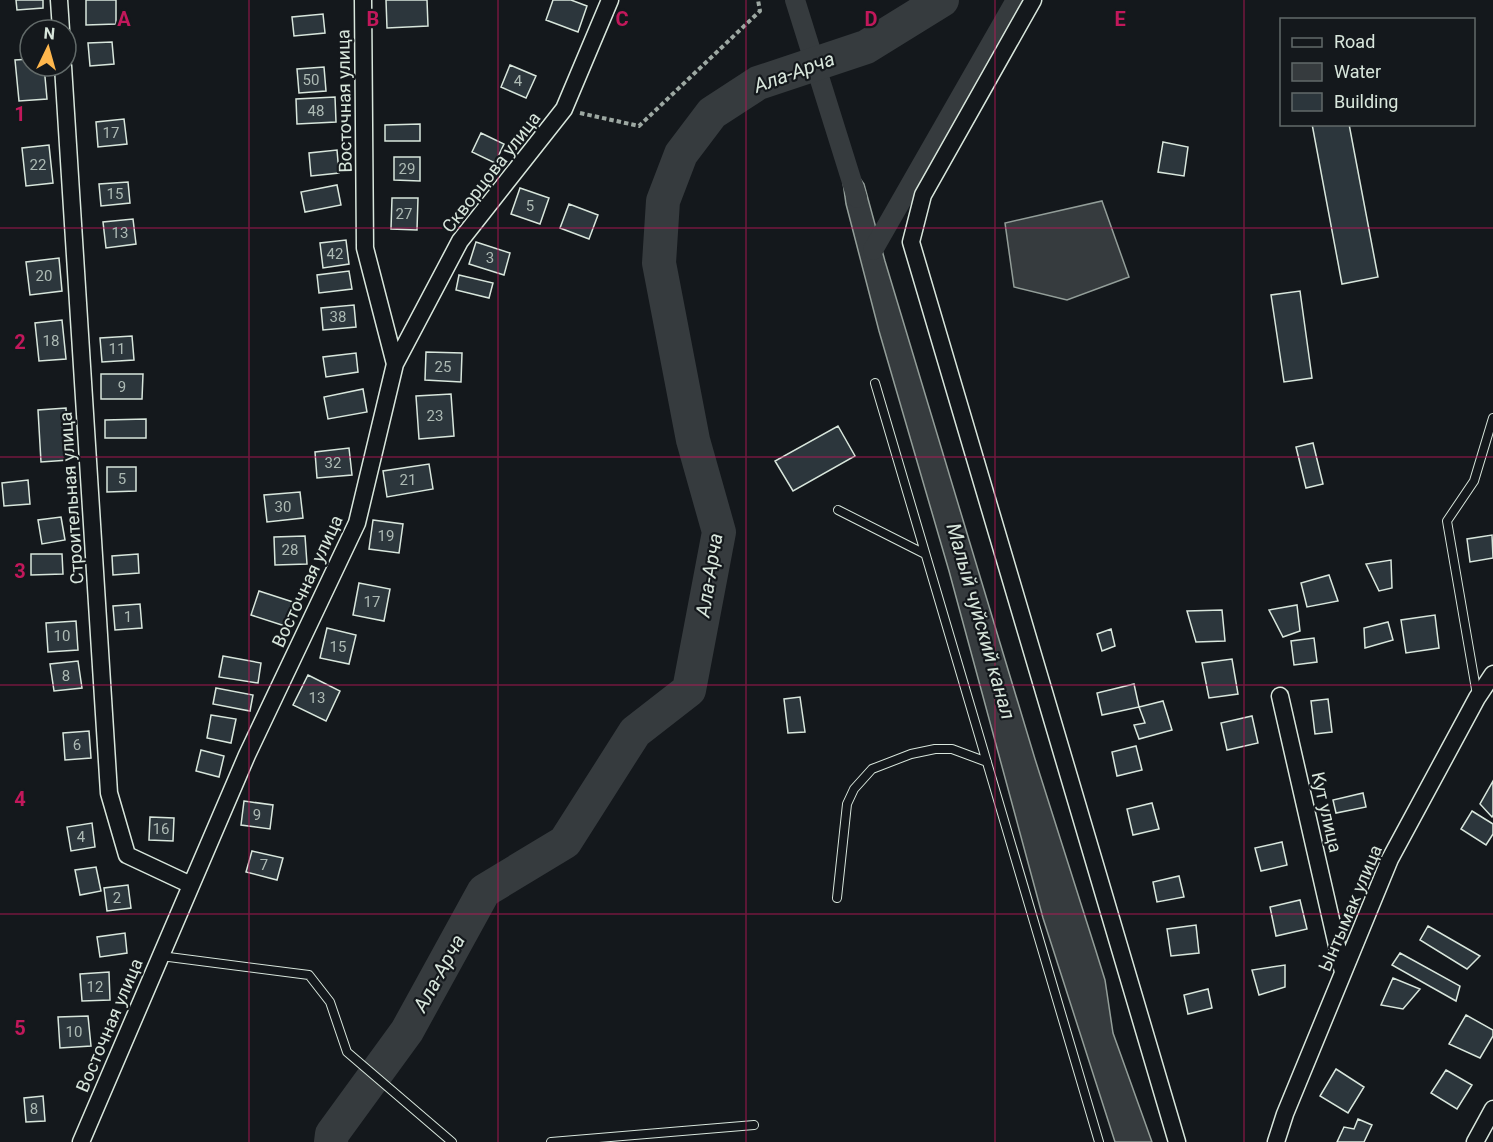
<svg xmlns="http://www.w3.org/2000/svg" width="1493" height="1142" viewBox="0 0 1493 1142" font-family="Roboto,sans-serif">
<rect width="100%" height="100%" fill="#14181c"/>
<!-- water -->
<path fill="#363b3e" stroke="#939e99" stroke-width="1.5" d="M854,170L864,184L885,261L1035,759L1095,948L1105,980L1113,1033L1152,1142H1115L1043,918L949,571L879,331L846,204L842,175Z
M1102,201L1129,277L1067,300L1014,287L1005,223Z"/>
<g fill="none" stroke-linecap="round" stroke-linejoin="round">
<!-- canal -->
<path stroke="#363b3e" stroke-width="20" d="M795,0L857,198
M873,250L1016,0"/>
<!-- river -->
<path stroke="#363b3e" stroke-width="34" d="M331,1142L332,1134L407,1031L484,891L565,842L635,732L689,690L719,532L693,440L659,263L663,201L681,154L712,113L758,83L866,47L942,0"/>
</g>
<!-- building -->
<path fill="#2c363c" stroke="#d8e6dc" stroke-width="1.5" d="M16,0H43V8L17,10Z
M86,0H116V24L86,25Z
M386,0H427L428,26L387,28Z
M553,0H571L587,6L578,32L546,20Z
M323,14L325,33L294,36L292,17Z
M112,42L114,64L90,66L88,43Z
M30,59V66H44L47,99L19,101L15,60Z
M510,65L536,76L526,98L501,87Z
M324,67L326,91L299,93L297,69Z
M335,97L336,122L297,124L296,99Z
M124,119L127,144L98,147L96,122Z
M420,124V141H385V125Z
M1312,124H1349L1378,277L1342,284Z
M481,133L504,144L495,163L472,152Z
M1163,142L1188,147L1184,176L1158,172Z
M49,145L53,183L26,186L22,148Z
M337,150L339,173L311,176L309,153Z
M394,157H420V181L394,180Z
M128,182L130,203L101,206L99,184Z
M337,185L341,205L305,212L301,192Z
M520,188L549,198L540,224L511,214Z
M392,198H418L417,230L391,229Z
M569,204L598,215L589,239L560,228Z
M133,219L136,244L106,248L103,222Z
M346,240L349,264L323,268L320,243Z
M476,242L510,253L504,275L469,264Z
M59,258L62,291L30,295L26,262Z
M349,271L352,289L319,293L317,275Z
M459,275L493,283L489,298L456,290Z
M1300,291L1312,378L1284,382L1271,295Z
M354,305L356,327L323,330L321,308Z
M62,320L66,359L39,361L35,323Z
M132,336L134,360L102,362L100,338Z
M426,352L462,353L461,382L425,380Z
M356,353L358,372L326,377L323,357Z
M101,374H143L142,399H101Z
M363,389L367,412L328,419L324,397Z
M451,394L454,436L419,439L416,396Z
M66,408L69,460L41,462L38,410Z
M146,419V438H105V420Z
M838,426L855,456L793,491L775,461Z
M1313,443L1323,484L1306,488L1296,447Z
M349,448L352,475L317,478L315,452Z
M429,464L433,489L387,497L383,471Z
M107,467H136V491L107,492Z
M28,480L30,504L4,506L2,483Z
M300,492L303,518L267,522L264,495Z
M61,517L65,540L42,544L38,520Z
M373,520L403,524L399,553L369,549Z
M1492,535L1493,558L1470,562L1467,539Z
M305,536L307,564L275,565L274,537Z
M31,554H62L63,574L31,575Z
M138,554L139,573L113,575L112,556Z
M1391,560L1392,588L1379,591L1366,564Z
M1329,575L1338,601L1307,607L1301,583Z
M359,583L390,589L384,621L353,615Z
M259,591L293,602L285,626L251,615Z
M140,604L142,628L115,630L113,606Z
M1297,605L1300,631L1283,637L1269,610Z
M1222,610L1225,641L1196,642L1187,611Z
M1435,615L1439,648L1406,653L1401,620Z
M76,621L78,650L48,652L46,623Z
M1388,622L1393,640L1365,648L1364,628Z
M327,628L356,635L349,664L320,658Z
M1111,629L1115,646L1102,651L1097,634Z
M1314,638L1317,662L1294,665L1291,641Z
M223,656L261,663L258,683L219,677Z
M1232,659L1238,694L1209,698L1202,663Z
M78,661L82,688L54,691L50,664Z
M308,675L340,691L326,721L293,705Z
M1134,684L1139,707L1102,715L1097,693Z
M216,688L253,695L250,711L213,704Z
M800,697L805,732L788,733L784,699Z
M1328,699L1332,732L1315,734L1311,701Z
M1163,701L1172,730L1139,739L1134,725L1145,723L1139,707Z
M211,715L236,719L231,743L207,738Z
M1252,716L1258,743L1227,750L1221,723Z
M89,731L91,758L65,760L63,733Z
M1136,746L1142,770L1117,776L1112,752Z
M201,750L224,756L219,777L196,771Z
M1493,781V815L1492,817L1480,804Z
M1363,793L1366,807L1336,813L1333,800Z
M244,801L273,805L270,829L241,825Z
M1152,803L1159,829L1133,835L1127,809Z
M1472,811L1493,824V834L1486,845L1461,829Z
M150,817L174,818L173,841L149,840Z
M92,823L95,847L71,851L67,827Z
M1282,842L1287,865L1261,871L1255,848Z
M252,851L283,858L277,880L246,872Z
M96,867L101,891L80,895L75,870Z
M1179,876L1184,897L1157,902L1153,882Z
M128,885L131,908L107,911L104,888Z
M1300,900L1307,929L1276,936L1270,907Z
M1196,925L1199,953L1171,956L1167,929Z
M1428,926L1480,956L1467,969L1420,940Z
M125,933L127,953L100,957L97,937Z
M1400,953L1460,986L1456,1001L1392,965Z
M1285,965V987L1259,995L1252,970Z
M109,972L110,1000L82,1001L80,974Z
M1393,978L1420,989L1403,1009L1381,1005Z
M1208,989L1212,1008L1188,1014L1184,995Z
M1466,1015L1493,1030V1036L1480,1058L1449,1044Z
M88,1016L91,1046L60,1048L58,1017Z
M1336,1069L1364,1087L1348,1113L1320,1096Z
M1446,1070L1472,1085L1457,1109L1431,1093Z
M43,1096L45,1121L26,1122L24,1098Z
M1358,1119L1372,1125L1364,1142H1337L1344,1127L1354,1129Z"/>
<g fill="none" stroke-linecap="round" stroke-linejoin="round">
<defs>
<path id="service" d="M875,383L1099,1142
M838,510L925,554
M1477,695L1447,521L1474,481L1493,418
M837,898L847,804L854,789L872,769L911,754L935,749H952L987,762
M161,956L309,975L330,1002L347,1052L452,1142
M551,1142L754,1125"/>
<path id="minor" d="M59,0L61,30
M1033,0L923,195L911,242L1177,1142
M63,66L109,793L127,855L191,885
M395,364L460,241L564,109L610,0
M1280,696L1343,972
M81,1142L247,755L357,523L395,364L365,248L363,0
M1276,1142L1285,1114L1390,859L1477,698L1493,674
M1475,1142L1493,1109"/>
</defs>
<!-- service casing -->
<use href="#service" stroke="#d8e6dc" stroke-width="10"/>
<!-- minor casing -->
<use href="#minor" stroke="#d8e6dc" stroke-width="19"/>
<!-- path -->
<path stroke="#9da8a2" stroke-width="4" stroke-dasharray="4.5 3" stroke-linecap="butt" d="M580,113L639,126L760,11L758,0"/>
<!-- service -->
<use href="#service" stroke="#14181c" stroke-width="8"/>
<!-- minor -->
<use href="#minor" stroke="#14181c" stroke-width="16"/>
</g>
<!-- grid -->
<path fill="none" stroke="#c2185b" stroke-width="1.5" stroke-opacity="0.55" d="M249,0V1142M498,0V1142M746,0V1142M995,0V1142M1244,0V1142M0,228H1493M0,457H1493M0,685H1493M0,914H1493"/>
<g text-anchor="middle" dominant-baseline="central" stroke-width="4.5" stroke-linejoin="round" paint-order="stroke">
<!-- number labels -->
<g font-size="15" fill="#adbab4">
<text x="311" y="80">50</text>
<text x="518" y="81">4</text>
<text x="316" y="111">48</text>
<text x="111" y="133">17</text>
<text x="38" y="165">22</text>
<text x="407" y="169">29</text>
<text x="115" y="194">15</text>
<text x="530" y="206">5</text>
<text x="404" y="214">27</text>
<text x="120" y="233">13</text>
<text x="335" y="254">42</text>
<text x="490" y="258">3</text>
<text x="44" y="276">20</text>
<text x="338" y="317">38</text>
<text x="51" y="341">18</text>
<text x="117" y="349">11</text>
<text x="443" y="367">25</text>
<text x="122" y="387">9</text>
<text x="435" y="416">23</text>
<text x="333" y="463">32</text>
<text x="122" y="479">5</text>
<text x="408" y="480">21</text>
<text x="283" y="507">30</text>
<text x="386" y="536">19</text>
<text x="290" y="550">28</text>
<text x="372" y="602">17</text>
<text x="128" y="617">1</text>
<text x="62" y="636">10</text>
<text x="338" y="647">15</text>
<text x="66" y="676">8</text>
<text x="317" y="698">13</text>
<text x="77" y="745">6</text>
<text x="257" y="815">9</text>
<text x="161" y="829">16</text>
<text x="81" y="837">4</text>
<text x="264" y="865">7</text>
<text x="117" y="898">2</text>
<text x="95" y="987">12</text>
<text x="74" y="1032">10</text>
<text x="34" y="1109">8</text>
</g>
<!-- street labels -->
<g font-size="18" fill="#d8e6dc" stroke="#14181c">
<text transform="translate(344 101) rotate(-91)">Восточная улица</text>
<text transform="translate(491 172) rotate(-52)">Скворцова улица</text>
<text transform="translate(71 498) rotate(-94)">Строительная улица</text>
<text transform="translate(307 581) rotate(-65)">Восточная улица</text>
<text transform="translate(1327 812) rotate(77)">Кут улица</text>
<text transform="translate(1350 908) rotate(-67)">Ынтымак улица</text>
<text transform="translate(109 1025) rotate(-67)">Восточная улица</text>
</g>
<!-- water labels -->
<g font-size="20" font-style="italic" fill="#d8e6dc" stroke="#14181c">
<text transform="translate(794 72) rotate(-20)">Ала-Арча</text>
<text transform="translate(709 575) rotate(-81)">Ала-Арча</text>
<text transform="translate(981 621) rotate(74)">Малый чуйский канал</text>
<text transform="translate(439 973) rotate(-61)">Ала-Арча</text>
</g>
</g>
<g font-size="20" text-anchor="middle" font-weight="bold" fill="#c2185b" stroke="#14181c" stroke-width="4.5" stroke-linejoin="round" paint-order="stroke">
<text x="124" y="26">A</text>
<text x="373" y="26">B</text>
<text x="622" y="26">C</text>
<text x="871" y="26">D</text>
<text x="1120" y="26">E</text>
<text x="20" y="121">1</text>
<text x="20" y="349">2</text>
<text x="20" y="578">3</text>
<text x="20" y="806">4</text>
<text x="20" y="1035">5</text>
</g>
<!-- legend -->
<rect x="1280" y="18" width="195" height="108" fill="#14181c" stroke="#626a69" stroke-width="1.5"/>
<rect x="1292" y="38" width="30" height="9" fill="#14181c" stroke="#626a69" stroke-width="1.5"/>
<text x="1334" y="48" font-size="18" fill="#d8e6dc">Road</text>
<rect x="1292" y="63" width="30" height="18" fill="#363b3e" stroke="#626a69" stroke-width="1.5"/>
<text x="1334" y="78" font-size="18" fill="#d8e6dc">Water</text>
<rect x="1292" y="93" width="30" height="18" fill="#2c363c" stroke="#626a69" stroke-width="1.5"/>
<text x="1334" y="108" font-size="18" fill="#d8e6dc">Building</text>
<!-- north arrow -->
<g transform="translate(48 48) rotate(5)"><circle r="28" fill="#14181c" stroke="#626a69" stroke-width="1.5"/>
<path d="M0-4.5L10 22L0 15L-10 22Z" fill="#ffb74d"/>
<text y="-9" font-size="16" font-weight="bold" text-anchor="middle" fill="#d8e6dc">N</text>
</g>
</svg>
